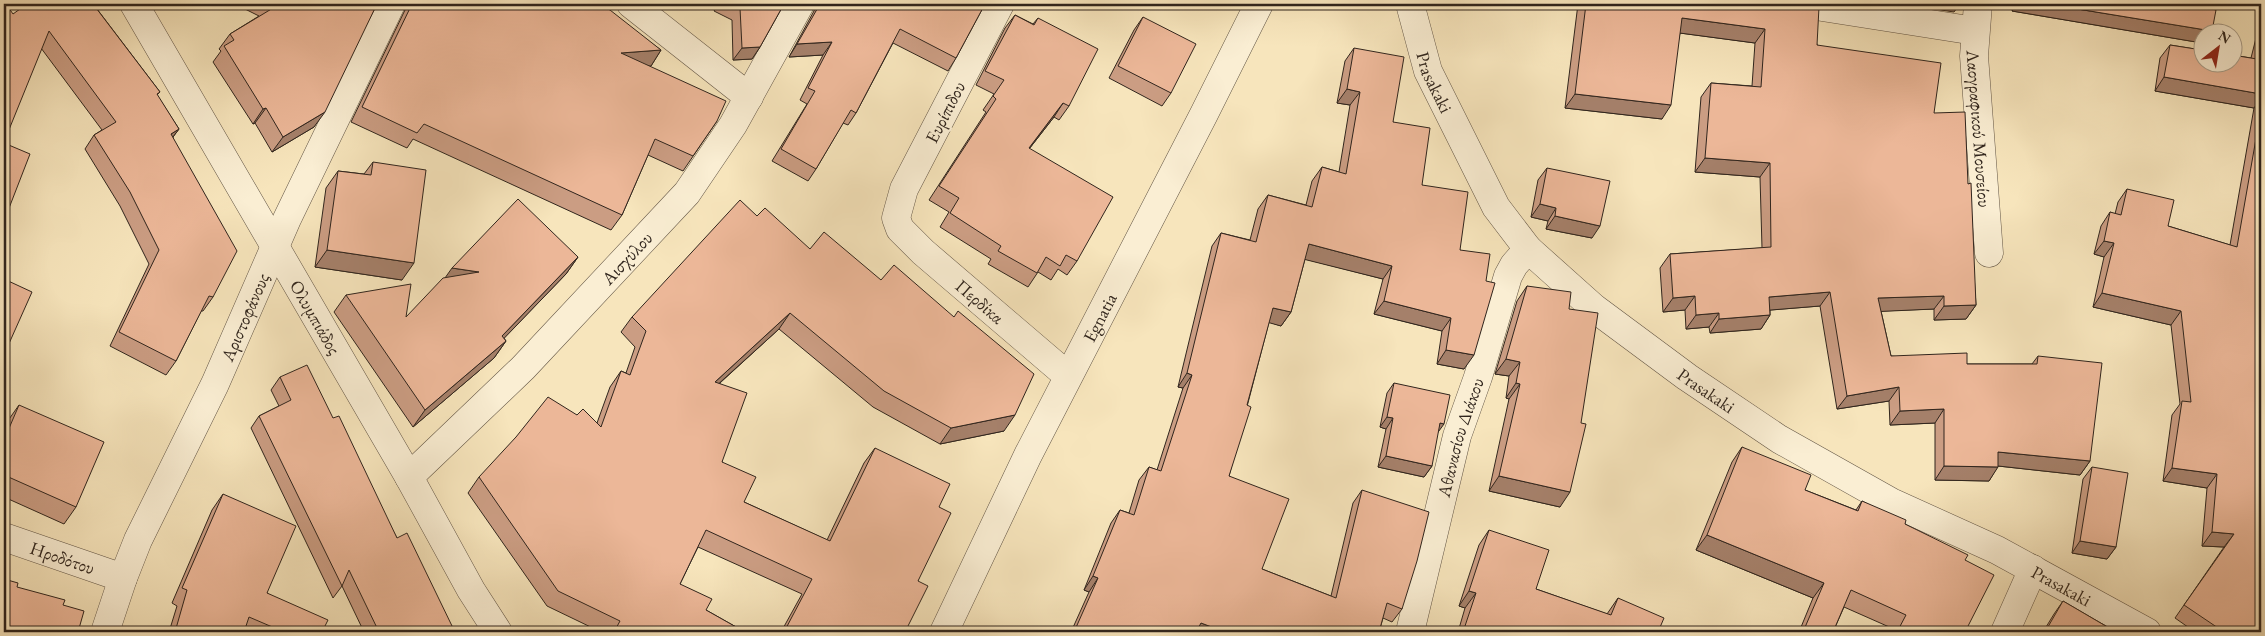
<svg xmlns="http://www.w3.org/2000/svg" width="2265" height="636" viewBox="0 0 2265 636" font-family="'EB Garamond',serif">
<rect width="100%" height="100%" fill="#f7e5bc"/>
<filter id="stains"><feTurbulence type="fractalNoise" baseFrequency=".004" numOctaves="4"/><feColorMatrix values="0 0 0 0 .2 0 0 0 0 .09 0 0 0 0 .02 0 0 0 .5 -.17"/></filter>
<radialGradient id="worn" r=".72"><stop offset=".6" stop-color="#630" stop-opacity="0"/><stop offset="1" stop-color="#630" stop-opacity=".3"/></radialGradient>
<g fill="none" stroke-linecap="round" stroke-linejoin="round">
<defs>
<g id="minor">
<path id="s1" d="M134,4L409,477L471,590L498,632"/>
<path d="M631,4L749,97"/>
<path id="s2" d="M1000,4L904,189L896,218L900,229L923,252L1068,376"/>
<path d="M1803,4L1975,31"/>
<path id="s3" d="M1978,4L1974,56L1989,253"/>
<path id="s4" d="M409,477L523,368L687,193L733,125L800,4"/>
<path id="s5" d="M4,537L123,578"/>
<path id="s6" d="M105,632L123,578L138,540L215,384L287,219L391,4"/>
<path id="s7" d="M1410,632L1457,436L1478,377L1508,276L1514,265L1528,249"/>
<path d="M2005,632L2033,569"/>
</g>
<g id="tertiary">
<path id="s8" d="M1410,4L1428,71L1496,207L1528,249L1594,308L1687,377L1779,439L1891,502L1997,550L2147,632"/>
<path id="s9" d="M944,632L1028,455L1204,114L1259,4"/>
</g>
</defs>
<!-- minor casing -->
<use href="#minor" stroke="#625545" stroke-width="29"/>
<!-- tertiary casing -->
<use href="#tertiary" stroke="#625545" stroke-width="29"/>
<!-- minor -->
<use href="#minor" stroke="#faeed3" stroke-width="28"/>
<!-- tertiary -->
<use href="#tertiary" stroke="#faeed3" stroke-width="28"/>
</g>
<!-- wall -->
<path fill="#cb9d83" stroke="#30251d" d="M95,4L94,5L160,92L157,95L179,129L173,137L213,297L203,311H201L176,361L166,375L110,346L149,264L120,206L85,149L94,135L102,130L41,48L13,14Z
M235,4H377L314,127L272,152L255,123L253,124L213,62L221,51L219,49L230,34L259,16Z
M406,4H597L661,50L651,66H648L717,121L683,171L648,155L622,215L611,230L413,139L407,148L351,122L405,10Z
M718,4H784L760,47L752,59L733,60L732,20L714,11Z
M815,4H985L956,58L948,71L893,43L856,113L848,125L843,123L816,169L808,181L772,161L807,104L800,100L823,55L789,57L814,11Z
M1578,4H1808L1817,45L1934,113L1968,184L1976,305L1966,319L1934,320V309L1881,311L1891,356L1967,364H2032L2038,356L2090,461L2080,475L1998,466L1989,481L1935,480V423L1890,425L1889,401L1837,409L1820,306L1770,310V315L1761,329L1710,333L1709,327L1686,329L1685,310L1663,312L1660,268L1670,254L1762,248L1760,177L1695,172L1701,97L1711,83L1752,86L1755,43L1680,33L1662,119L1565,108Z
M2014,4H2193L2212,31L2211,32H2202V43L2012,11Z
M1015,15L1033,24L1038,18L1069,106L1059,120L1054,117L1029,149L1077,261L1067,275L1058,269L1051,280L1038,272L1028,287L988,264L991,259L940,227L949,212L929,200L986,112L983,110L994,94L976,85L1005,28Z
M1143,17L1171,93L1162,106L1109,78L1134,30Z
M2261,28V632H2195L2175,618L2224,547L2202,546L2207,488L2163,481L2172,415L2180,404L2171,325L2093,307L2104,257L2094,254L2101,226L2110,212L2115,214L2118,202L2127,189L2168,226L2230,245L2254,108L2155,91L2160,58L2170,45L2251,58L2257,34Z
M1354,48L1393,122L1422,185L1460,250L1464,369L1437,364L1442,331L1374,314L1383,279L1305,259L1291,312L1281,326L1269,322L1229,476L1262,569L1331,596L1353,503L1362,490L1402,609L1392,622L1383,618L1379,632H1071L1089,592L1084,590L1111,523L1120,510L1129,513L1139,480L1149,467L1157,470L1183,388L1178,387L1212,246L1221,233L1250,240L1258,209L1268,195L1306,205L1312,181L1322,167L1339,172L1350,105L1337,103L1345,61Z
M373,162L402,280L315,267L326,188L338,171L364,174Z
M1547,168L1592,238L1546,229L1548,221L1531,217L1538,180Z
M757,216L1004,431L940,444L873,407L779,329L720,383L722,462L744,502L827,540L864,463L875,448L939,507L918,581L905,632H781L802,594L698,547L680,584L706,610L745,632H601L547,606L468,493L479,477L577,415L597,423L610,387L621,371L626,373L635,347L621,332L632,317Z
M578,257L566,274L504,338L506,341L494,358L413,427L334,312L346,295L406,317Z
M1527,286L1569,309L1560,507L1489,491L1509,399L1506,398L1509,376L1495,374L1517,301Z
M280,377L333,418L397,538L450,632H364L342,586L333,598L251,428L259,416L279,406L271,390Z
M1394,383L1432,466L1424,477L1378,467L1386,429L1380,427L1387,393Z
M19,405L76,507L64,524L4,497V429L7,422Z
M1742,447L1805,490L1856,510L1862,501L1905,524L1965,560V632H1894L1896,630L1844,607L1833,632H1799L1813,598L1696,550L1732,462Z
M2092,467L2116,547L2107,559L2072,553L2083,479Z
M223,494L267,593L322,632H169L177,606L172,603L212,510Z
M1489,530L1536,589L1607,614L1618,598L1658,632H1458L1465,608L1459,606L1479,545Z
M2063,601L2116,632H2122H2043L2054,614Z"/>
<!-- shaded-wall -->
<path fill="#a5806a" stroke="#30251d" d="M1902,4H1960L1954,12Z
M2018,4H2047L2212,31L2211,32H2202V43L2012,11Z
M1682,18L1765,29L1755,43L1672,32Z
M832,42L823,55L789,57L797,44Z
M760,47L752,59L733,60L742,48Z
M661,50L651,66L610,68L621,53Z
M2164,77L2261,94V98L2254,108L2155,91Z
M1347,89L1360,92L1350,105L1337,103Z
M1575,94L1671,105L1662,119L1565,108Z
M1063,103L1054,117L1019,162L1029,148Z
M266,108L255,123L253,124L263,109Z
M325,112L314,127L272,152L283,137Z
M179,129L169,142L171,134Z
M1705,158L1770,163L1760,177L1695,172Z
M1540,204L1556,208L1548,221L1531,217Z
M1555,216L1600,226L1592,238L1546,229Z
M2104,241L2114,243L2104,257L2094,254Z
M1309,244L1392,266L1383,279L1299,258Z
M327,250L414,263L402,280L315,267Z
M578,257L566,274L490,353L502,336Z
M452,268L479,272L440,285Z
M1830,292L1820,306L1759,311L1769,297Z
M2102,293L2181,311L2171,325L2093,307Z
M1695,296L1685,310L1663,312L1673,298Z
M1944,296L1934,309L1869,312L1878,298Z
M1384,301L1451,318L1442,331L1374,314Z
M1976,305L1966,319L1934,320L1944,306Z
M1273,308L1291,312L1281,326L1263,321Z
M790,313L779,329L704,397L715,382Z
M1719,313L1709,327L1686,329L1696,315Z
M1770,315L1761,329L1710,333L1719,319Z
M506,341L494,358L413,427L425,410Z
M1446,350L1474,355L1464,369L1437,364Z
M1506,359L1520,362L1509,376L1495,374Z
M1187,373L1192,375L1183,388L1178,387Z
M1516,383L1520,384L1509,399L1506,398Z
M1899,387L1889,401L1837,409L1847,396Z
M1944,409L1935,423L1890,425L1900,411Z
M1015,415L1004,431L940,444L951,428Z
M1387,417L1393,418L1386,429L1380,427Z
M1440,423L1444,424L1436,435Z
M1998,452L2090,461L2080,475L1989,465Z
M1386,456L1432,466L1424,477L1378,467Z
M1944,466L1998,467L1989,481L1935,480Z
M2172,468L2217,474L2207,488L2163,481Z
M1499,476L1570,492L1560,507L1489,491Z
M2212,532L2234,534L2224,547L2202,546Z
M1707,535L1824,583L1813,598L1696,550Z
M2080,541L2116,547L2107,559L2072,553Z
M1093,576L1098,578L1089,592L1084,590Z
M1469,591L1476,593L1465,608L1459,606Z
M1201,623L1225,632H1194Z"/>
<!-- building -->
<path fill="#ecb798" stroke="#30251d" d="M4,4H6L13,14L27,4H93L160,92L157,94L179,129L171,134L237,251L213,297L209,296L176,361L119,332L159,250L130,192L94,135L116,122L49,31L4,142Z
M276,4H377L325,112L283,137L266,108L263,109L224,46L234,40L230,34L278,5Z
M412,4H597L610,10L661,50L621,53L726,101L717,121L693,156L655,139L622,215L424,124L417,133L362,107Z
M732,4H784L760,47L742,48L740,8Z
M820,4H985L956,58L900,29L856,113L851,110L816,169L781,149L815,91L808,88L832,42L797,44Z
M1586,4H1808L1819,7L1817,45L1941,63L1934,113L1965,112L1968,184L1971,183L1976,305L1944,306V296L1878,298L1891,356L1967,353V364H2037L2038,356L2102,363L2090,461L1998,452V467L1944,466V409L1900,411L1899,387L1847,396L1830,292L1769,297L1770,315L1719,319V313L1696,315L1695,296L1673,298L1670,254L1771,247L1770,163L1705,158L1711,83L1761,87L1765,29L1682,18L1671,105L1575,94Z
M2047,4H2193L2216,10L2212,31Z
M1015,15L1034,25L1038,18L1098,49L1069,106L1063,103L1029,148L1113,197L1077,261L1066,255L1060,266L1046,257L1037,273L998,251L1001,246L950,213L959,198L939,186L996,99L993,96L1004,80L985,71Z
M1143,17L1196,44L1171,93L1118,66Z
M2261,42V94L2164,77L2170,45L2202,50V62H2232V55L2257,59Z
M1354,48L1404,57L1393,122L1430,128L1422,185L1468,192L1460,250L1490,254L1486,281L1495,283L1474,355L1446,350L1451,318L1384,301L1392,266L1309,244L1291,312L1273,308L1247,405L1251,407L1229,476L1289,499L1262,569L1336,598L1362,490L1429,512L1417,561L1402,609L1387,603L1379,632H1225L1201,623L1196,632H1074L1098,578L1093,576L1120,510L1134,515L1149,467L1161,471L1192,375L1187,373L1221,233L1256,242L1268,195L1312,207L1322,167L1346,174L1360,92L1347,89Z
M2261,110V632H2224L2184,605L2234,534L2212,532L2217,474L2172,468L2182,401L2191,402L2181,311L2102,293L2114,243L2104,241L2110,212L2121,215L2127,189L2174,200L2168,226L2237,247Z
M4,143L30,154L4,221Z
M373,162L426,170L414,263L327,250L338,171L371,175Z
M1547,168L1610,181L1600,226L1555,216L1556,208L1540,204Z
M518,199L578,257L502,336L506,341L425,410L346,295L411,284L406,317L443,278L479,272L452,268Z
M740,200L757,216L765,208L810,249L824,232L881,280L894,265L954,317L958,311L1034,374L1015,415L951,428L884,391L790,313L715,382L747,393L722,462L756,477L744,502L830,541L875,448L950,484L939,507L951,513L918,581L928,586L905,632H784L812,579L706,530L680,584L712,599L706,610L745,632H614L620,621L558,591L479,477L516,437L548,397L577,415L583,409L601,427L621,371L630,375L646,331L632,317Z
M4,279L32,292L7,348L4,347Z
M1527,286L1571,292L1569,309L1598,313L1581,423L1586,424L1570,492L1499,476L1520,384L1516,383L1520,362L1506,359Z
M307,365L333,418L339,416L397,538L407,533L453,628L450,632H379L349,570L342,586L259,416L291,400L280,377Z
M1394,383L1450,395L1444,424L1440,423L1432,466L1386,456L1393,418L1387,417Z
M19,405L104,442L76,507L4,475V440Z
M1742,447L1811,475L1805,490L1858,511L1862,501L1906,520L1905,524L1968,555L1965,560L1994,575L1965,632H1897L1906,615L1851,590L1833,632H1803L1824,583L1707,535Z
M2092,467L2128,473L2116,547L2080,541Z
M223,494L296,526L267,593L328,620L322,632H284L249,617L244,632H175L187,590L182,588Z
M1489,530L1549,550L1536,589L1611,615L1618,598L1664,618L1658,632H1463L1476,593L1469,591Z
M4,579L18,583L17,587L65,600L63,605L84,611L78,632H4Z
M2063,601L2116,632L2117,630L2122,632H2045Z"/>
<g text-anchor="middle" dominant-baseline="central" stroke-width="4.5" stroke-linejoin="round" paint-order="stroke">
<!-- street labels -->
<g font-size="18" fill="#30251d" stroke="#faeed3">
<text stroke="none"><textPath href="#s8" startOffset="82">Prasakaki</textPath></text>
<text transform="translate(945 112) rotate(-63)">Ευρίπιδου</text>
<text stroke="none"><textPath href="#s3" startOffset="125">Λαογραφικού Μουσείου</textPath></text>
<text stroke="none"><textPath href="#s4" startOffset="309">Αισχύλου</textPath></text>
<text stroke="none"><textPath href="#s2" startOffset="358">Περδίκα</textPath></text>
<text stroke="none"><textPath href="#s6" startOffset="345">Αριστοφάνους</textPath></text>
<text stroke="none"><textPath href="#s9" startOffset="351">Egnatia</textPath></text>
<text stroke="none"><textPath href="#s1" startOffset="362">Ολυμπιάδος</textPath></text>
<text stroke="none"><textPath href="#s8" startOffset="502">Prasakaki</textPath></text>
<text stroke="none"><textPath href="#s7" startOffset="201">Αθανασίου Διάκου</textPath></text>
<text stroke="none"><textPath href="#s5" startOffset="62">Ηροδότου</textPath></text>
<text stroke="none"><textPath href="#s8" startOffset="908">Prasakaki</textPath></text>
</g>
</g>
<!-- margin -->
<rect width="2265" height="636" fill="none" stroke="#f7e5bc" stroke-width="20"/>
<rect x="5" y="5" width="2255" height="626" fill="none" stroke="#30251d" stroke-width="2.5"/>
<rect x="10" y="10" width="2245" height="616" fill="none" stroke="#30251d"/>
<!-- north arrow -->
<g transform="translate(2218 48) rotate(31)"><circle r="24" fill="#faeed3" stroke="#a99e8a"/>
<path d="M0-4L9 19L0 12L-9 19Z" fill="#8f2418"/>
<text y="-8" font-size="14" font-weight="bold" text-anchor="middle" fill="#30251d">N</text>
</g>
<rect width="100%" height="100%" filter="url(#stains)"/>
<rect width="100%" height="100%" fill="url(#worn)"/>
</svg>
